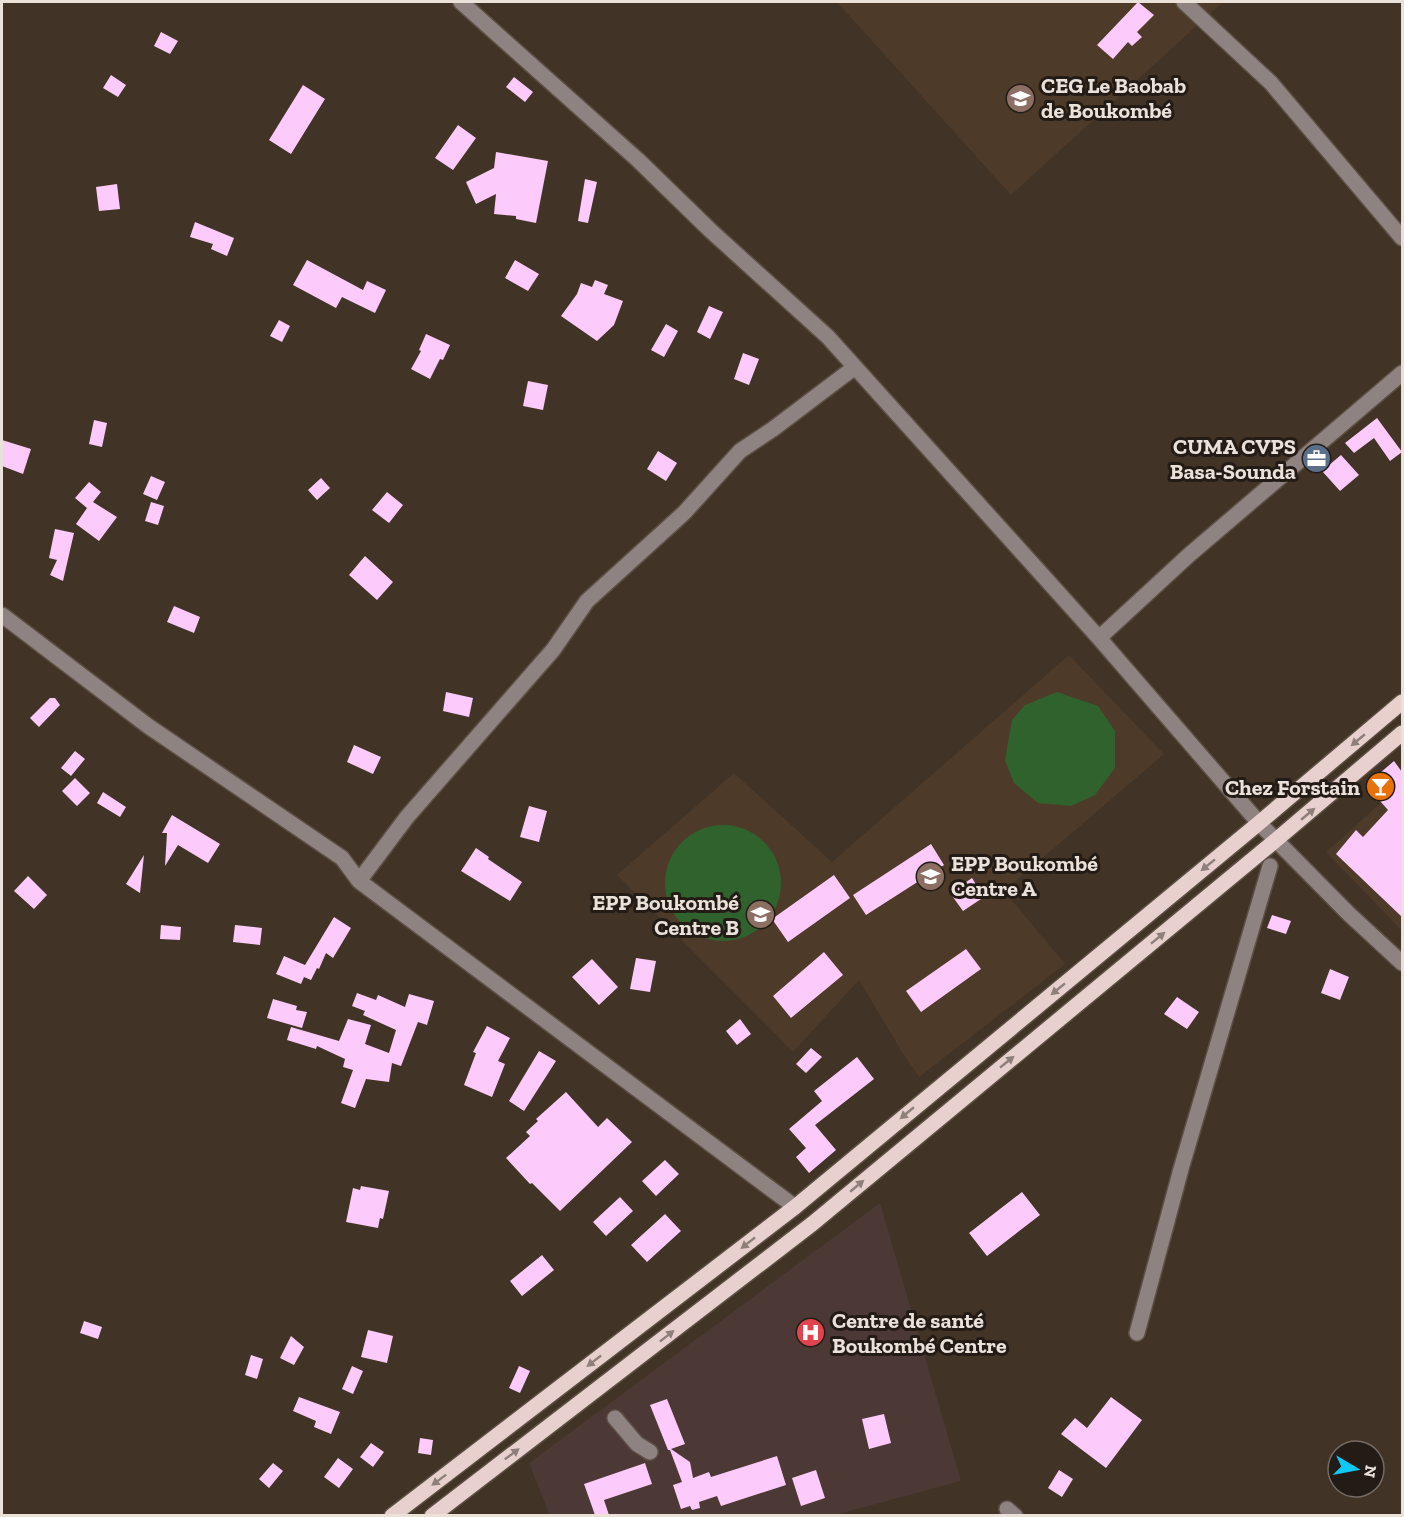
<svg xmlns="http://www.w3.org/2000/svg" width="1404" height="1517" viewBox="0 0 1404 1517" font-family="'Zilla Slab',serif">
<rect width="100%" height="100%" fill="#413326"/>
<!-- built -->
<path fill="#4e3a28" d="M837,2H1223L1011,195Z
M1069,655L1164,754L1004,891L1065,964L919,1077L902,1052L859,980L793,1052L617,875L734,773L832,862Z
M1402,784V931L1326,852Z"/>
<!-- medical -->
<path fill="#4c3835" d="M880,1203L961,1481L835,1515L550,1516L529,1463Z"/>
<!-- green -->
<path fill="#30622d" d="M1057,692L1098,706L1115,731V768L1095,795L1071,806L1038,803L1014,783L1005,760L1012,720L1025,705Z
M665 883a58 58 0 1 1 116 0a58 58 0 1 1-116 0Z"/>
<!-- building -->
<path fill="#fdcbfb" d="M1138,2L1154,15L1137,32L1142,37L1132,46L1128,42L1113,59L1097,45Z
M161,32L178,41L170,54L154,46Z
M111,75L126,85L118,97L103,88Z
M514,77L533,92L525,102L506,87Z
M303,85L325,99L291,154L269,140Z
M458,125L476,138L453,170L435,158Z
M496,152L548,161L536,223L516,219V216L494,214L496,194L476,204L466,182L494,168Z
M585,179L597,182L588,223L578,221Z
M117,184L120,209L99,211L96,187Z
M195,222L234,238L227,256L211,249L213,244L190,237Z
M307,260L363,290L367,281L386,290L375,313L342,297L336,308L293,285Z
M515,260L539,274L528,291L505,278Z
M595,280L608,285L604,294L623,301L614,325L597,341L561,316L577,294L581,283L592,287Z
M709,306L723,312L710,339L697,332Z
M279,320L290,326L282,342L270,336Z
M666,324L678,331L664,357L651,350Z
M426,334L450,345L443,360L440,359L430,379L411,369L421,351L419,350Z
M743,353L759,359L749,385L734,379Z
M528,381L548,385L543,410L523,406Z
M1377,418L1402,452L1390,461L1374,438L1354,453L1345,443Z
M94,420L107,423L102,447L89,444Z
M2,440L31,449L23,474L2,466Z
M658,451L677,463L666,481L647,469Z
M1341,455L1359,475L1340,491L1322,471Z
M151,476L165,482L157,500L143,494Z
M321,478L330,488L317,500L308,490Z
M89,482L101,492L93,502L117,517L99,541L76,524L87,508L75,498Z
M387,492L403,505L389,523L372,510Z
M151,502L164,506L158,525L145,521Z
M55,529L74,533L63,581L50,575L57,560L49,558Z
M365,556L393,582L377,600L349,575Z
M174,606L200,617L194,633L167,622Z
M446,692L473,698L469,717L443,711Z
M50,698H55L60,705L39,727L30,718Z
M354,745L381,757L373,774L347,762Z
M75,751L85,759L71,776L61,768Z
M1394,761L1402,772V917L1336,854L1356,830L1363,837L1388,810L1366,785Z
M75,778L90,793L77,806L62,791Z
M103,792L126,807L120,817L97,803Z
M529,806L547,811L539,842L520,837Z
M172,815L220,844L208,863L178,845L165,866L167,833H162Z
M931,844L944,865L866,915L853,895Z
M476,848L489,857L488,859L522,882L510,901L461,871Z
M144,855L140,893L126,884Z
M834,875L850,898L788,942L772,919Z
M28,876L47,895L34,909L14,891Z
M972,878L984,897L963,911L950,893Z
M1272,915L1291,921L1286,934L1267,928Z
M334,917L351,928L333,958L326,953L319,969L317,968L311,980L304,977L301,984L276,974L284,956L305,965Z
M161,925L181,927L180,940L160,939Z
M235,925L262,928L260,945L233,942Z
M966,949L981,969L921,1012L906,991Z
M824,952L843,975L791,1018L773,996Z
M636,958L656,961L650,992L630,989Z
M592,959L618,987L599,1005L572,977Z
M1330,969L1349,977L1340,1000L1321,993Z
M357,993L376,1000L378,995L405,1007L409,994L434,1001L427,1025L418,1022L401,1066L392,1063L389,1082L366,1079L355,1108L341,1103L353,1070L343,1067L345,1059L317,1046L316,1049L287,1040L291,1027L339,1041L348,1019L371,1025L365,1044L389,1053L396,1030L363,1015L365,1011L352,1006Z
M1177,997L1199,1012L1187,1029L1164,1014Z
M273,999L297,1006L296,1010L307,1012L302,1028L267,1018Z
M740,1019L751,1034L737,1045L726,1031Z
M487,1026L510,1038L498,1061L505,1064L492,1097L464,1085L476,1053L473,1052Z
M811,1048L822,1057L806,1073L796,1064Z
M539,1051L556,1061L524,1111L509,1101Z
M857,1057L874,1079L815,1125L836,1150L809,1173L796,1157L806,1148L789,1129L822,1101L814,1091Z
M566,1092L598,1127L607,1118L632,1142L560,1211L532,1183L530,1184L506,1158L530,1136L526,1132L538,1121L536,1119Z
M665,1160L679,1174L656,1196L642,1181Z
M361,1186L389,1191L383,1219L380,1218L378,1228L346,1222L353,1188L360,1190Z
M1022,1192L1040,1215L987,1256L969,1233Z
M620,1197L633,1211L606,1236L593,1222Z
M665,1214L681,1231L647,1262L631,1245Z
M542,1255L554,1270L522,1296L510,1281Z
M84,1321L102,1327L98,1339L80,1333Z
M368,1330L393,1336L387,1363L361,1357Z
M291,1336L304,1347L294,1365L280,1358Z
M251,1355L263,1359L257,1379L245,1375Z
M352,1366L363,1371L353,1394L342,1389Z
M519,1366L530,1371L520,1393L509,1388Z
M299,1397L340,1412L331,1434L314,1427L316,1421L293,1411Z
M1111,1397L1142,1420L1106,1468L1061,1434L1075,1418L1087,1428Z
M667,1399L685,1444L671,1449L690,1462L693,1478L709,1472L711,1477L777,1456L786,1485L721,1506L717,1496L699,1502L700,1508L692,1510L690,1506L681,1509L673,1485L682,1482L670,1450H668L650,1405Z
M884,1414L891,1443L869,1449L862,1419Z
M420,1438L433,1440L431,1455L418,1453Z
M371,1443L384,1452L373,1467L360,1457Z
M338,1458L353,1469L339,1488L324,1477Z
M273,1463L283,1471L269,1488L259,1479Z
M645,1463L652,1484L604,1500L609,1515H595L584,1484Z
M816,1470L825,1498L801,1506L792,1478Z
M1059,1470L1073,1479L1062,1497L1048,1488Z"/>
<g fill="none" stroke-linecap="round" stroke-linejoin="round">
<defs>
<path id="minor" d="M461,2L638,160L711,231L828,337L1099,638L1259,823L1349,914L1402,963
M1184,2L1271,83L1402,238
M2,615L148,726L342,858L359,881L795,1207
M1099,638L1189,555L1402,373
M359,881L407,817L553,650L587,601L684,513L740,451L773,429L855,367
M1137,1333L1181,1169L1270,866
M615,1418L637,1444L650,1452
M1007,1509L1015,1516"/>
<path id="major" d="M392,1516L795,1207L1259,823L1402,702
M432,1516L812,1224L1276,840L1402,733"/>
</defs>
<!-- minor casing -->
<use href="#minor" stroke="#5c4f43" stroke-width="18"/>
<!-- major casing -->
<use href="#major" stroke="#5c4f43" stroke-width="18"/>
<!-- minor -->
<use href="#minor" stroke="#8f8382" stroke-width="15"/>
<!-- major -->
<use href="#major" stroke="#e7d0ce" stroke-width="15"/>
</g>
<!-- one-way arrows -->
<defs><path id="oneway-solid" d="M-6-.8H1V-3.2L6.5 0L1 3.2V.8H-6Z" transform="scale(1.5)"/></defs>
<g fill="#8f7f7b">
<use href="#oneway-solid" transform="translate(1358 740) rotate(140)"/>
<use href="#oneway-solid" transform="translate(1308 814) rotate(-40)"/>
<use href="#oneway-solid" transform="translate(1208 865) rotate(141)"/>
<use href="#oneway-solid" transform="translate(1158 938) rotate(-39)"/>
<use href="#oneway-solid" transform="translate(1058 989) rotate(141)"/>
<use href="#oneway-solid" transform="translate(1007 1062) rotate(-39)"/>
<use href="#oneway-solid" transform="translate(907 1113) rotate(140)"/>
<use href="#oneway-solid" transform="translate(857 1186) rotate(-40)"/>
<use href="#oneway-solid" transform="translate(748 1243) rotate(142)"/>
<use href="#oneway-solid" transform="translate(667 1336) rotate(-38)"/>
<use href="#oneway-solid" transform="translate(594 1361) rotate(142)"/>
<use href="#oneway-solid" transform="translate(512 1454) rotate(-37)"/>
<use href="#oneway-solid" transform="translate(439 1480) rotate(143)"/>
</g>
<!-- icons -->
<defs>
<symbol id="school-disc" viewBox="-11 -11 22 22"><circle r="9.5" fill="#8d6e63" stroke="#231c16"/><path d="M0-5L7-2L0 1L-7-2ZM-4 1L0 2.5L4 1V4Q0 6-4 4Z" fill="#fff"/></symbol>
<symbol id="office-disc" viewBox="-11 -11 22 22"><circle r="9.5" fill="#5c6f8a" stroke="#231c16"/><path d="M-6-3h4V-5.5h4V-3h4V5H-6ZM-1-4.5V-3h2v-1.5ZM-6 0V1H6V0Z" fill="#fff"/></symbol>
<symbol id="bar-disc" viewBox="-11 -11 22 22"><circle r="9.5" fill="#e8710a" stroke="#231c16"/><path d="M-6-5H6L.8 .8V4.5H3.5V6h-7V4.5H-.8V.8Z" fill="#fff"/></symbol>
<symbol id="hospital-disc" viewBox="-11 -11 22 22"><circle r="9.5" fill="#e0444e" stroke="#231c16"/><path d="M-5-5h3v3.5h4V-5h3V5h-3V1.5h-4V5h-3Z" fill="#fff"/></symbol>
</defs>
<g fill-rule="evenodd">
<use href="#school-disc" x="1004" y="82" width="33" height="33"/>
<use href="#office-disc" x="1300" y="442" width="33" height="33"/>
<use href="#bar-disc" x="1364" y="770" width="33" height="33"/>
<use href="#school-disc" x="914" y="860" width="33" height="33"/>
<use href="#school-disc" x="744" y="898" width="33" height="33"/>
<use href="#hospital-disc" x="794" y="1316" width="33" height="33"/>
</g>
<g text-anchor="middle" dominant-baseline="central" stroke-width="6" stroke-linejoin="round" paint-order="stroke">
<!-- poi labels -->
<g font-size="22" font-weight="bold" fill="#eae1d9" stroke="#231c16" text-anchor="start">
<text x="1041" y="85">CEG Le Baobab<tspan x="1041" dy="25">de Boukombé</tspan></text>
<text x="1296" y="446" text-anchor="end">CUMA CVPS<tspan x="1296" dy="25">Basa-Sounda</tspan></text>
<text x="1360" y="787" text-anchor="end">Chez Forstain</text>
<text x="951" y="863">EPP Boukombé<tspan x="951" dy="25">Centre A</tspan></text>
<text x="739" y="902" text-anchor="end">EPP Boukombé<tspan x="739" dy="25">Centre B</tspan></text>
<text x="832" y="1320">Centre de santé<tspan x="832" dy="25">Boukombé Centre</tspan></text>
</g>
</g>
<!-- border -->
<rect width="1404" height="1517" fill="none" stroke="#eae1d9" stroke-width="6"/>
<!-- north arrow -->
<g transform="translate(1356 1469) rotate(100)"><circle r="28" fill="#231c16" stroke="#736b64" stroke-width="1.5"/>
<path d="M0-4.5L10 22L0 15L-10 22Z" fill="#09cafa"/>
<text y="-9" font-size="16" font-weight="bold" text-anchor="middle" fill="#eae1d9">N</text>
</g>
</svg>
